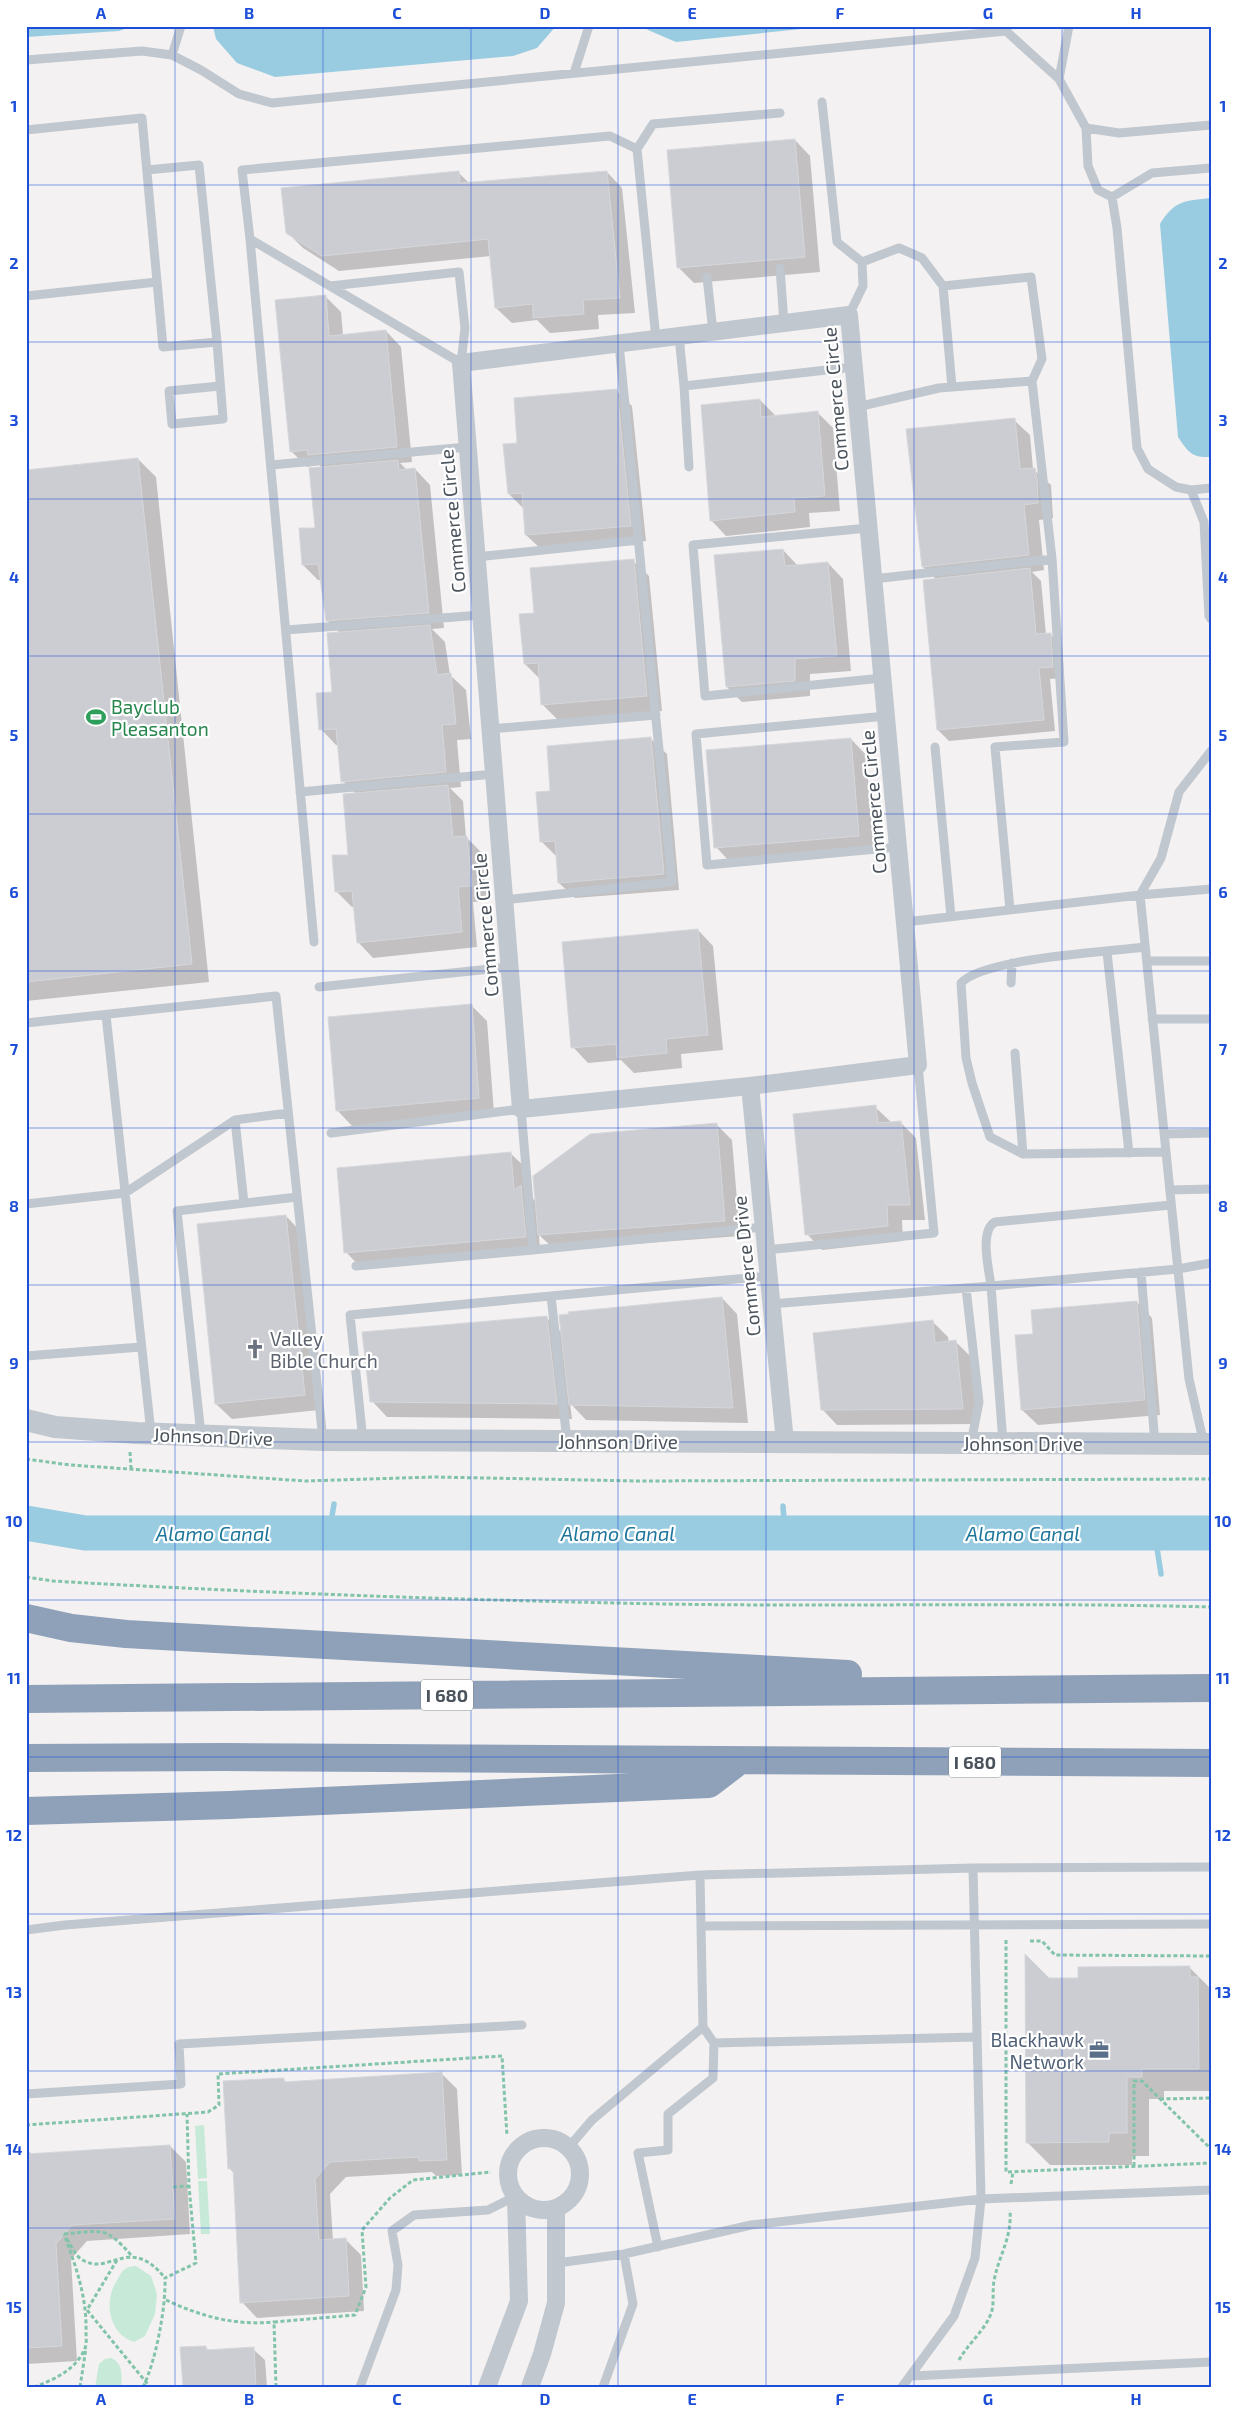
<svg xmlns="http://www.w3.org/2000/svg" width="1237" height="2413" viewBox="0 0 1237 2413" font-family="'Exo 2',sans-serif">
<rect width="100%" height="100%" fill="#f3f1f1"/>
<!-- green -->
<path fill="#c6ead7" d="M204,2125L207,2178L198,2179L195,2126Z
M207,2181L210,2234H201L198,2181Z
M136,2266L151,2276L157,2294L155,2314L145,2336L134,2342C108,2334 103,2299 118,2279C119,2276 122,2271 125,2269C127,2267 133,2266 136,2266Z
M111,2358C123,2363 122,2375 121,2387H95L99,2364L105,2359Z"/>
<!-- water -->
<path fill="#99cce1" d="M26,26H133L119,31L26,37Z
M213,26H556L537,48L513,56L275,77L237,63L216,39Z
M644,26H831L676,42L648,30Z
M1211,198V457C1192,458 1188,452 1178,437L1160,224C1175,200 1184,201 1211,198Z"/>
<!-- shadow -->
<path fill="#0003" d="M795,140L810,156L820,272L694,283L678,267Z
M458,172L470,184L607,172L622,188L635,313L598,315L599,329L550,333L537,320L512,323L496,308L491,256L339,271L303,248L287,232Z
M325,296L341,312L343,335L386,331L401,347L412,462L400,463L407,470L415,469L430,485L444,628L432,629L445,642L450,675L466,690L471,739L457,740L461,787L450,788L463,801L466,837L482,853L487,901L473,902L477,947L373,958L358,942L355,907H352L337,892L350,856L356,794L343,781L339,745H336L321,729L334,693L340,633L327,620L321,580H318L303,565L316,529L322,468L319,465L307,467L291,451Z
M617,391L632,406L646,541L542,550L526,535L524,509L509,494L519,444Z
M760,400L776,416L817,412L833,428L840,511L809,513L810,527L726,536L711,520Z
M1014,420L1030,435L1033,469L1051,485L1053,518L1039,520L1044,570L1032,572L1041,581L1046,635L1050,634L1062,646L1064,678L1050,679L1055,731L949,741L938,730L936,579L923,567Z
M138,459L156,477L209,982L26,1001V471Z
M783,550L798,566L828,563L843,579L851,671L810,674V696L742,702L727,687Z
M633,561L649,576L662,711L558,720L543,705L540,679L525,664L535,614Z
M651,739L667,754L679,890L575,898L559,883L557,857L542,842L552,792Z
M851,739L866,755L874,851L731,863L716,847Z
M698,930L713,946L723,1050L681,1054L682,1068L634,1073L621,1060L588,1063L573,1047Z
M471,1005L487,1021L494,1113L352,1126L337,1110Z
M875,1107L891,1122L901,1123L916,1138L925,1220H902L903,1241L822,1250L807,1234Z
M717,1125L732,1140L740,1236L555,1250L539,1235L540,1252L361,1268L346,1252L510,1153L526,1168L528,1193L536,1202Z
M286,1216L301,1232L319,1410L232,1419L216,1404Z
M722,1298L737,1314L748,1423L586,1420L570,1403L572,1419L387,1417L372,1401L546,1317L563,1334Z
M1137,1302L1152,1318L1160,1415L1038,1425L1022,1410L1035,1336Z
M933,1322L948,1337L949,1343L956,1342L971,1357L978,1424L837,1425L822,1409Z
M1189,1967L1211,1989V2091H1164V2099H1149V2156H1132V2165H1050L1027,2142L1048,1979H1080Z
M441,2073L457,2089L462,2175L436,2176L432,2172L346,2177L330,2194L333,2241L346,2240L361,2255L364,2311L257,2318L242,2302L234,2173L229,2168L283,2079L287,2083Z
M170,2146L186,2162L190,2234L87,2241L71,2259L77,2361L26,2364V2150L34,2155Z
M205,2347L210,2351L253,2349L265,2360L267,2387H184Z"/>
<g fill="none" stroke-linecap="round" stroke-linejoin="round">
<!-- stream -->
<path stroke="#99cce1" stroke-width="5.5" d="M783,1506L785,1534
M329,1534L334,1504
M1155,1535L1161,1574"/>
<!-- river -->
<path stroke="#99cce1" stroke-width="35" d="M26,1523L85,1533H1211"/>
</g>
<!-- building -->
<path fill="#cccdd3" stroke="#d6d7db" d="M795,139L805,257L677,268L667,150Z
M459,171L460,183L607,171L620,298L583,300L584,314L533,318V304L495,308L488,239L322,256L286,233L281,188Z
M326,295L329,336L386,330L397,447L308,455L307,450L290,452L275,300Z
M617,389L631,526L525,535L522,493L508,494L503,444L517,443L514,398Z
M760,399L761,417L818,411L825,496L794,498L795,512L710,521L701,405Z
M1015,418L1020,469L1035,468L1037,479L1038,503L1024,505L1029,555L922,567L906,429Z
M138,458L192,964L26,982V470Z
M398,460L399,470L415,468L429,613L326,621L318,564L302,565L299,528H315L309,468Z
M783,549L785,566L828,562L837,656L795,659V681L726,687L714,555Z
M634,559L647,696L541,705L538,663L524,664L519,614L534,613L530,568Z
M1030,568L1036,634L1051,633L1053,667L1039,668L1044,720L937,730L923,580Z
M430,625L437,675L451,673L456,724L442,725L446,772L341,782L336,729L319,730L316,693L332,692L327,633Z
M651,737L664,874L558,883L555,841L540,842L536,792L550,791L547,746Z
M851,738L859,836L714,848L706,750Z
M448,785L453,837L467,836L472,886L458,887L462,932L357,943L352,891L335,892L332,855H348L343,794Z
M698,929L708,1035L666,1039L667,1053L617,1058L616,1044L571,1048L562,942Z
M472,1004L479,1098L336,1111L328,1017Z
M876,1105L878,1123L901,1121L910,1205H887L888,1226L805,1235L793,1114Z
M717,1123L725,1221L538,1235L533,1176L590,1134Z
M511,1152L514,1190L521,1185L526,1237L344,1253L337,1168Z
M286,1215L305,1395L215,1404L197,1224Z
M722,1297L733,1408L569,1405L559,1315L569,1314L568,1312Z
M1137,1301L1145,1400L1021,1410L1015,1335L1033,1334L1031,1310Z
M547,1316L557,1404L370,1402L362,1332Z
M933,1320L935,1343L956,1340L963,1409L821,1410L813,1333Z
M1025,1954L1049,1978H1078V1967L1190,1966V1977H1198L1199,2069H1142V2077H1127V2133H1109V2142L1026,2143Z
M442,2072L447,2160L419,2161V2157L330,2162L315,2179L319,2240L346,2238L349,2296L240,2303L233,2168L228,2169L223,2081L284,2078V2082Z
M170,2145L175,2219L72,2225L56,2244L62,2346L26,2348V2154Z
M206,2346V2350L254,2347L256,2387H183L180,2347Z"/>
<g fill="none" stroke-linecap="round" stroke-linejoin="round">
<!-- path -->
<path stroke="#82c4a9" stroke-width="3" stroke-dasharray="4 2.5" stroke-linecap="butt" d="M130,1452L131,1468
M26,1459L70,1465L305,1481L434,1477L639,1481L1211,1479
M26,1577L53,1581C257,1593 460,1600 664,1604C846,1607 1028,1602 1211,1607
M1006,1940V2172L1211,2163
M1030,1941H1042L1055,1955L1211,1956
M1160,2099L1211,2098
M26,2125L208,2112L219,2105L218,2074L502,2056L507,2136
M1134,2166V2081H1142L1211,2149
M1011,2184L1013,2172
M173,2187L189,2186
M64,2234C101,2231 105,2225 131,2255
M67,2239C71,2245 75,2255 81,2259C109,2278 129,2233 165,2278
M117,2260L87,2310L150,2387
M166,2300C200,2316 235,2326 274,2322
M959,2360C968,2344 983,2332 990,2316C995,2306 992,2292 994,2281C999,2254 1012,2239 1010,2210
M34,2387C54,2380 77,2369 85,2348C87,2344 86,2337 86,2332C87,2297 76,2267 64,2234
M80,2387L86,2348
M143,2387C156,2361 166,2307 165,2278L196,2263L189,2186L187,2114
M276,2387L274,2322L355,2315L366,2287L362,2230L390,2198L413,2180L491,2172"/>
<!-- service -->
<path stroke="#c1c7ce" stroke-width="9" d="M1008,26L1006,31L1059,79L1086,128L1088,166L1098,190L1112,197
M172,55L181,26
M26,60L142,51L172,55L201,70L239,94L272,103L1006,31
M574,73L589,26
M1059,79L1069,26
M822,102L837,242L862,262L863,286L849,315
M1086,128L1119,133L1211,125
M26,130L142,118L163,347L217,342L199,165L147,170
M250,239L314,942
M862,262L899,248L922,258L943,286L952,387
M780,268L784,323
M707,277L713,332
M330,286L459,272L465,328L461,363L250,239L242,170L610,136L637,149
M943,286L1031,277L1042,359L1032,381
M26,296L157,282
M679,336L684,386
M656,339L637,149L653,124L780,113
M217,342L223,419L172,424L169,391L220,386
M857,407L939,388L1032,381L1052,559L873,579
M271,465L467,447
M689,467L684,386L853,367
M1211,488L1191,490L1204,522L1209,616L1211,619
M1191,490L1176,487L1148,469L1137,448L1117,228L1112,197L1152,173L1211,168
M868,528L693,545L705,696L882,678
M476,557L639,540
M286,630L481,615
M886,716L696,734L707,865L898,847
M490,729L656,715
M935,747L951,917
M300,792L494,774
M504,900L672,882L619,344
M1010,910L995,747L1064,742L1052,559
M905,922L1140,895L1211,889
M1107,952L1129,1153
M1147,961H1211
M1011,983L1012,963
M319,987L509,967
M106,1015L151,1433
M1152,1019H1211
M26,1023L276,996L323,1440
M1015,1053L1023,1154L1166,1152
M235,1120L244,1203
M331,1133L521,1109L533,1250L356,1266
M1164,1134L1211,1133
M1023,1154L990,1137L972,1083L966,1058L961,983C984,958 1108,952 1145,947
M1170,1190L1211,1189
M26,1204L125,1193L235,1120L288,1113
M1171,1205L995,1222C979,1231 989,1269 991,1286L1178,1269L1211,1263
M533,1250L764,1227
M766,1250L934,1233L918,1065
M1141,1272L1155,1444
M966,1288L979,1402L971,1443
M551,1296L769,1276
M771,1304L991,1286L1003,1442
M26,1356L141,1347
M201,1435L177,1211L297,1197
M363,1441L350,1315L551,1296L567,1441
M1204,1444L1189,1379L1140,895L1161,858L1179,792L1211,751
M701,1926L1211,1924
M26,1930L65,1925L700,1875
M703,2027L714,2043
M26,2094L181,2084L179,2044L522,2025
M568,2148L592,2120L703,2027L700,1875L973,1868
M658,2247L638,2153L668,2150V2114L713,2078L714,2043L977,2037
M557,2263L624,2254L751,2225L981,2199L1211,2190
M911,2376L1211,2362
M360,2387L396,2290L398,2265L392,2231L414,2215L488,2210L516,2196
M603,2387L633,2304L624,2254
M902,2387L954,2316L975,2258L981,2199L973,1868L1211,1867"/>
<!-- minor -->
<path stroke="#c1c7ce" stroke-width="18" d="M849,315L918,1065L750,1086L521,1109L461,363Z
M750,1086L785,1442
M508 2174a36 36 0 1 1 72 0a36 36 0 1 1-72 0Z
M487,2387L519,2301L516,2198
M530,2387L542,2354L556,2303V2209"/>
<!-- tertiary -->
<path stroke="#c1c7ce" stroke-width="22" d="M26,1420L55,1427L137,1433L323,1440L1211,1444"/>
<!-- motorway -->
<path stroke="#8fa0b9" stroke-width="28" d="M26,1618L71,1628L126,1634L848,1674
M26,1699L1211,1688
M26,1758L224,1757L1211,1763
M26,1811L230,1805L709,1784L739,1761"/>
</g>
<!-- grid -->
<path fill="none" stroke="#1d4ed8" stroke-width="1" stroke-opacity="0.55" d="M175,26V2387M323,26V2387M471,26V2387M618,26V2387M766,26V2387M914,26V2387M1062,26V2387M26,185H1211M26,342H1211M26,499H1211M26,656H1211M26,814H1211M26,971H1211M26,1128H1211M26,1285H1211M26,1442H1211M26,1600H1211M26,1757H1211M26,1914H1211M26,2071H1211M26,2228H1211"/>
<!-- icons -->
<defs>
<symbol id="stadium-bare" viewBox="-9 -9 18 18"><path d="M0-5a6.5 5 0 1 0 0 10a6.5 5 0 1 0 0-10ZM-3.5-1.8h7v3.6h-7Z" fill="#2e9e5b" stroke="#fff" stroke-width="2.5" paint-order="stroke"/></symbol>
<symbol id="church-bare" viewBox="-9 -9 18 18"><path d="M-1.2-6h2.4v3.5h3.3v2.4h-3.3V6h-2.4V-.1h-3.3v-2.4h3.3Z" fill="#6b7280" stroke="#fff" stroke-width="2.5" paint-order="stroke"/></symbol>
<symbol id="office-bare" viewBox="-9 -9 18 18"><path d="M-6-3h4V-5.5h4V-3h4V5H-6ZM-1-4.5V-3h2v-1.5ZM-6 0V1H6V0Z" fill="#5c6f8a" stroke="#fff" stroke-width="2.5" paint-order="stroke"/></symbol>
</defs>
<g fill-rule="evenodd">
<use href="#stadium-bare" x="82" y="703" width="28" height="28"/>
<use href="#church-bare" x="241" y="1335" width="28" height="28"/>
<use href="#office-bare" x="1085" y="2036" width="28" height="28"/>
</g>
<g text-anchor="middle" dominant-baseline="central" stroke-width="4.5" stroke-linejoin="round" paint-order="stroke">
<!-- shield labels -->
<g fill="#fff" stroke="#81878d" stroke-width="1">
<rect x="421" y="1679.5" width="52" height="31" rx="4"/>
<rect x="949" y="1746.5" width="52" height="31" rx="4"/>
</g>
<g font-size="18" font-weight="bold" fill="#4b535c">
<text x="447" y="1695">I 680</text>
<text x="975" y="1762">I 680</text>
</g>
<!-- street labels -->
<g font-size="19" fill="#4b535c" stroke="#fff">
<text transform="translate(835 399) rotate(-95)">Commerce Circle</text>
<text transform="translate(452 521) rotate(-95)">Commerce Circle</text>
<text transform="translate(873 802) rotate(-95)">Commerce Circle</text>
<text transform="translate(485 925) rotate(-95)">Commerce Circle</text>
<text transform="translate(746 1266) rotate(-96)">Commerce Drive</text>
<text transform="translate(213 1436) rotate(2)">Johnson Drive</text>
<text x="618" y="1441">Johnson Drive</text>
<text x="1023" y="1443">Johnson Drive</text>
</g>
<!-- leisure labels -->
<g font-size="19" fill="#27864d" stroke="#fff" text-anchor="start">
<text x="111" y="706">Bayclub<tspan x="111" dy="22">Pleasanton</tspan></text>
</g>
<!-- worship labels -->
<g font-size="19" fill="#5b616d" stroke="#fff" text-anchor="start">
<text x="270" y="1338">Valley<tspan x="270" dy="22">Bible Church</tspan></text>
</g>
<!-- service labels -->
<g font-size="19" fill="#4e5e75" stroke="#fff" text-anchor="end">
<text x="1084" y="2039">Blackhawk<tspan x="1084" dy="22">Network</tspan></text>
</g>
<!-- water labels -->
<g font-size="20" font-style="italic" fill="#1f769b" stroke="#fff">
<text x="213" y="1533">Alamo Canal</text>
<text x="618" y="1533">Alamo Canal</text>
<text x="1023" y="1533">Alamo Canal</text>
</g>
</g>
<!-- border -->
<rect width="1237" height="2413" fill="none" stroke="#ffffff" stroke-width="55"/>
<rect x="28" y="28" width="1182" height="2358" fill="none" stroke="#1d4ed8" stroke-width="2"/>
<g font-size="16" text-anchor="middle" font-weight="bold" fill="#1d4ed8">
<text x="101" y="19">A</text>
<text x="249" y="19">B</text>
<text x="397" y="19">C</text>
<text x="545" y="19">D</text>
<text x="692" y="19">E</text>
<text x="840" y="19">F</text>
<text x="988" y="19">G</text>
<text x="1136" y="19">H</text>
<text x="14" y="112">1</text>
<text x="1223" y="112">1</text>
<text x="14" y="269">2</text>
<text x="1223" y="269">2</text>
<text x="14" y="426">3</text>
<text x="1223" y="426">3</text>
<text x="14" y="583">4</text>
<text x="1223" y="583">4</text>
<text x="14" y="741">5</text>
<text x="1223" y="741">5</text>
<text x="14" y="898">6</text>
<text x="1223" y="898">6</text>
<text x="14" y="1055">7</text>
<text x="1223" y="1055">7</text>
<text x="14" y="1212">8</text>
<text x="1223" y="1212">8</text>
<text x="14" y="1369">9</text>
<text x="1223" y="1369">9</text>
<text x="14" y="1527">10</text>
<text x="1223" y="1527">10</text>
<text x="14" y="1684">11</text>
<text x="1223" y="1684">11</text>
<text x="14" y="1841">12</text>
<text x="1223" y="1841">12</text>
<text x="14" y="1998">13</text>
<text x="1223" y="1998">13</text>
<text x="14" y="2155">14</text>
<text x="1223" y="2155">14</text>
<text x="14" y="2313">15</text>
<text x="1223" y="2313">15</text>
<text x="101" y="2405">A</text>
<text x="249" y="2405">B</text>
<text x="397" y="2405">C</text>
<text x="545" y="2405">D</text>
<text x="692" y="2405">E</text>
<text x="840" y="2405">F</text>
<text x="988" y="2405">G</text>
<text x="1136" y="2405">H</text>
</g>
</svg>
